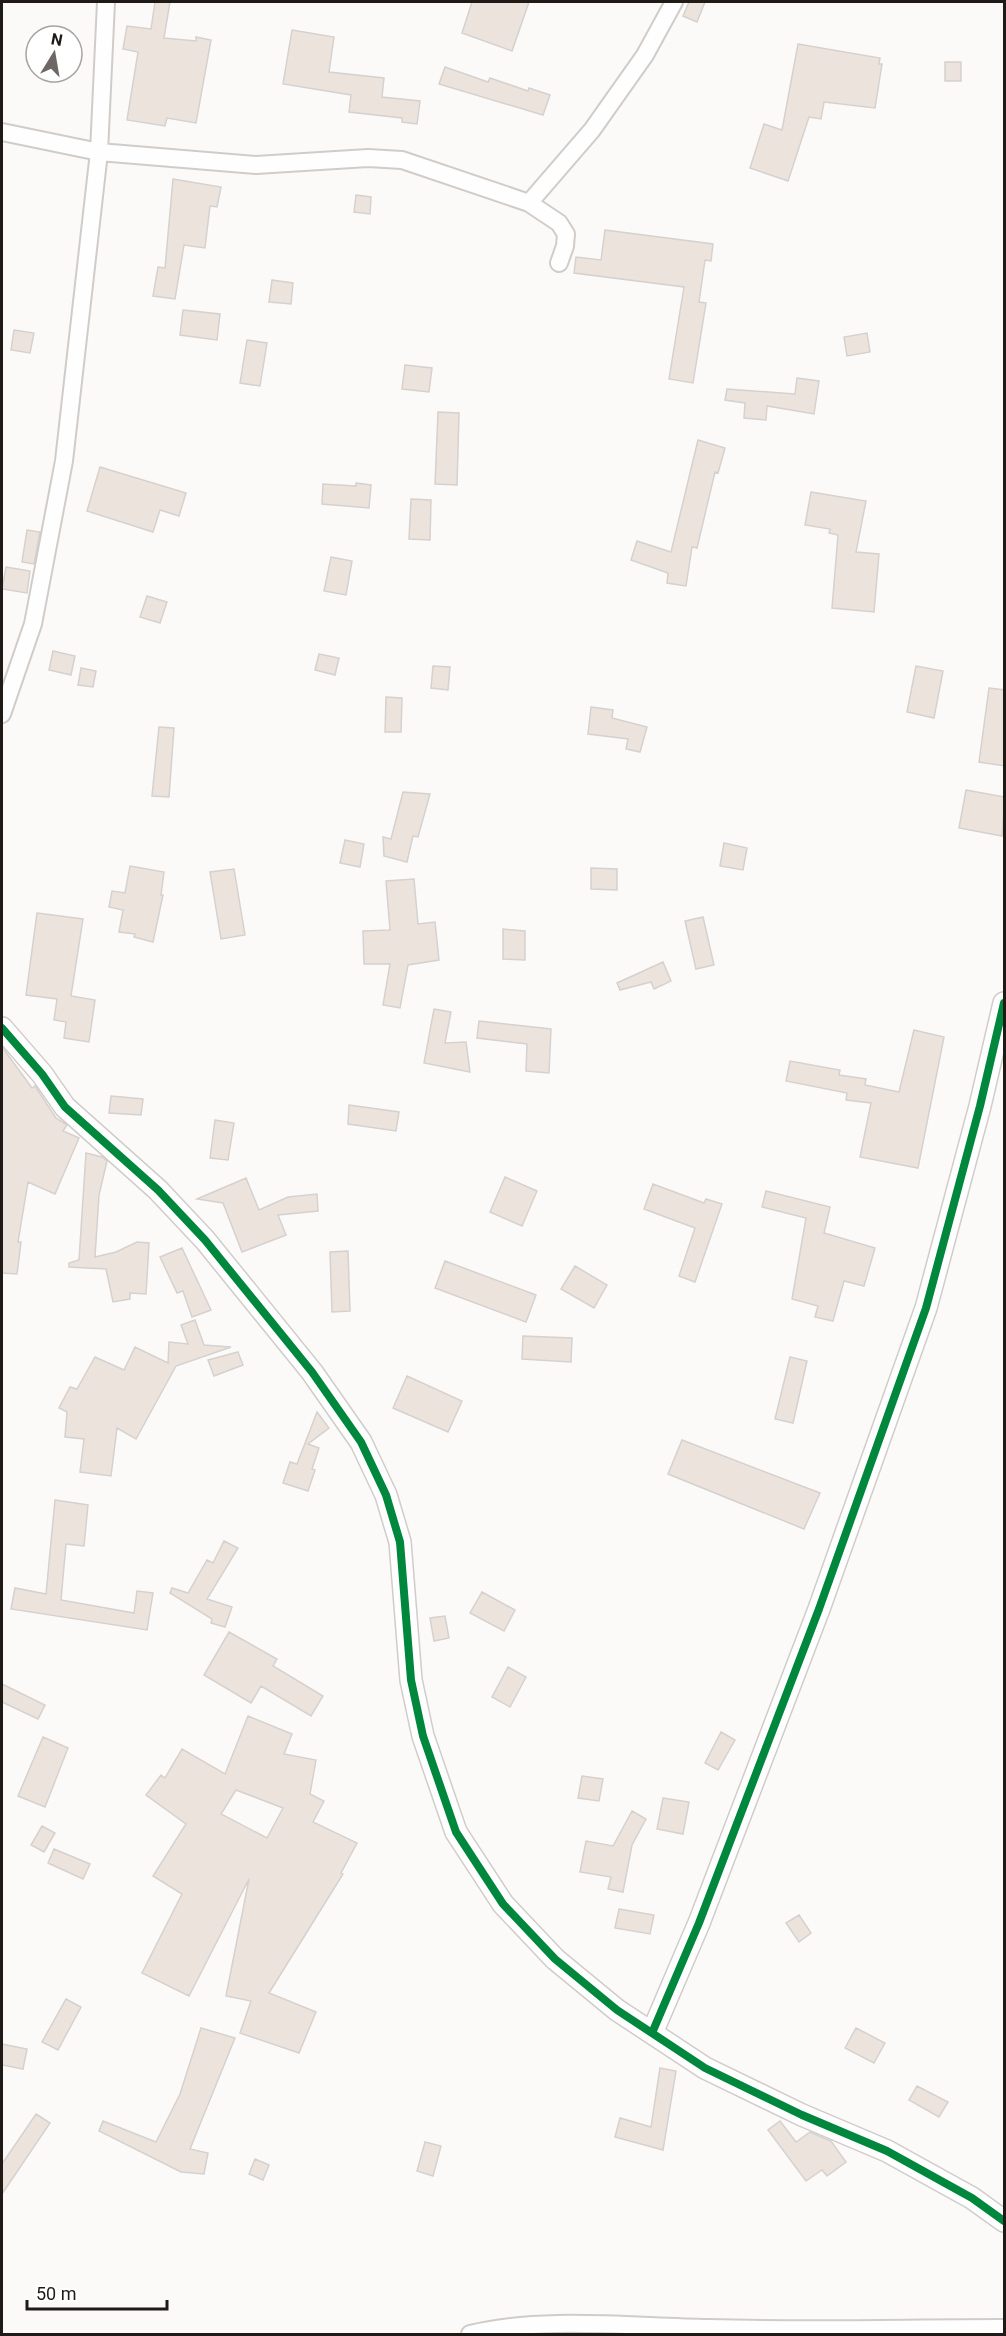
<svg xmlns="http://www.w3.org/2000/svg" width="1006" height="2336" viewBox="0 0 1006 2336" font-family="Roboto,sans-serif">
<rect width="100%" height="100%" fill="#fcfaf8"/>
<!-- building -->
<path fill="#ece3dd" stroke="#d5d1ce" stroke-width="1.5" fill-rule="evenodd" d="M155,2H170L164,38L196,41V37L211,40L196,123L167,118L165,126L127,120L138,52L123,49L127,26L151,29Z
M472,2H529L512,51L462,33Z
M689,2H705L697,22L683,16Z
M292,30L334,37L329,72L384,78L382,97L420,101L417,124L402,122V118L349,112L351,95L283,84Z
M798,44L880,58L879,64H882L875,108L824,102L821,119L809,117L788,181L750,168L764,124L782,130Z
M945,62H961V81H945Z
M445,67L488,82L490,78L528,91L529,88L550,95L543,115L439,84Z
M173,179L221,187L217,207L210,206L205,248L184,245L175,299L153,296L158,267L165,268Z
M356,195L371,197L370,214L354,212Z
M605,230L713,244L711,261L705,260L699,302L706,303L693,383L669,379L684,287L574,273L576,257L601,260Z
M272,280L293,283L291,304L269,302Z
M183,310L220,314L217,340L180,335Z
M14,330L34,333L30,353L11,350Z
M867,333L870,352L847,356L844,337Z
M247,340L267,343L260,386L240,383Z
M405,365L432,368L429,392L402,389Z
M797,378L819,381L814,414L767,406L766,420L744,418L745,403L725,400L727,389L795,394Z
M438,412L459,413L457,485L435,484Z
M698,440L725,448L718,473L715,472L697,548L692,547L686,586L667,583L668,573L631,560L637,541L671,552Z
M100,467L186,493L179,516L160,510L153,532L87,511Z
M356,483L371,485L369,508L322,504L323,484L356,486Z
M811,492L866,501L856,552L879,554L874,612L832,608L838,535L829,533L830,529L805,525Z
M411,499L431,500L430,540L409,539Z
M27,530L40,532L34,564L22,562Z
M331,557L352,561L346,595L324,591Z
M6,567L30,571L27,593L2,589Z
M147,596L167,602L160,623L140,617Z
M53,651L75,656L71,675L49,670Z
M319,654L339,658L335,675L315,670Z
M433,666L450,667L448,690L431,688Z
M916,666L943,671L934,718L907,712Z
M81,668L96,671L93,687L78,685Z
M989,688L1005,690V766L979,762Z
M386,697L402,698L401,732H385Z
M591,707L613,710L612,718L647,727L640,752L626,749L628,739L588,734Z
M159,727L174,728L169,797L152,796Z
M966,790L1005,797L1002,836L959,828Z
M403,792L430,794L418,837L413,836L407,862L384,856L383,837L391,839Z
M345,840L364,844L360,867L340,863Z
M724,843L747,848L743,870L720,866Z
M130,866L164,872L161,895H163L153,942L134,937L135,934L119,932L123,910L109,907L112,891L125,893Z
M591,868L617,869V890L591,889Z
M234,869L245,935L221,939L210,872Z
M414,879L418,924L435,922L439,960L408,965L400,1008L383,1005L390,964H364L363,931L390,930L386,881Z
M37,913L83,919L71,996L95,1000L89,1042L64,1038L66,1022L54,1020L57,999L26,995Z
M703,917L714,965L696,969L685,921Z
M503,929L525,931V960L503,959Z
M663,962L671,981L654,989L651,982L620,990L617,983Z
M434,1009L451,1012L445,1043L466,1042L470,1072L424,1063Z
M479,1021L551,1029L549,1073L526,1071L527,1044L477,1038Z
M914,1030L944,1037L918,1168L860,1157L871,1103L846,1100L847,1093L786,1081L790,1061L840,1070L839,1075L866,1079L865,1085L899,1092Z
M2,1047L32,1088L35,1086L56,1118L67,1125L63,1131L79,1138L55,1194L28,1182L18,1242H21L17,1274L2,1273Z
M111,1096L143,1099L141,1115L109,1113Z
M349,1105L399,1112L396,1131L348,1124Z
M215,1120L234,1123L228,1160L210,1158Z
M86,1153L102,1157L107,1161L99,1195L95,1257L116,1252L137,1242L149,1243L146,1294L130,1293V1299L113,1302L106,1269L69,1267V1263L79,1260Z
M505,1177L537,1191L522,1226L490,1212Z
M246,1178L259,1210L288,1197L317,1194L318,1211L278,1215L286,1235L242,1252L223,1203L197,1199Z
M653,1184L704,1203L706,1199L722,1204L695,1282L679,1276L695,1228L644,1209Z
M766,1191L830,1207L824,1233L875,1248L864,1286L844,1281L833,1321L815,1317L818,1306L792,1299L806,1218L762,1207Z
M182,1248L211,1310L192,1317L183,1291L177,1293L160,1257Z
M348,1251L350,1311L332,1312L330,1252Z
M445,1261L536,1295L526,1322L435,1288Z
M575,1266L607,1285L594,1308L561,1289Z
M195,1320L204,1345L231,1347L176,1366L136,1439L117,1428L111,1476L80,1472L84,1439L65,1437L67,1412L59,1408L70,1387L77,1389L95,1357L124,1370L135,1347L168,1363L169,1342L188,1344L181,1325Z
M523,1336L572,1338L571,1362L522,1359Z
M238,1352L243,1365L214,1376L208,1360Z
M790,1357L807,1361L793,1423L775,1419Z
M407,1376L462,1401L448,1432L393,1408Z
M317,1412L329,1428L308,1444L319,1448L312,1469L315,1470L308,1491L283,1483L290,1462L297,1464Z
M682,1440L820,1493L804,1529L668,1474Z
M55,1500L88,1505L84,1546L66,1544L61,1600L134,1613L137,1591L153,1593L147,1630L11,1609L15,1588L46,1594Z
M224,1541L238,1548L207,1599L232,1607L225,1627L211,1623L212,1619L170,1593L172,1588L188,1593L207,1560L213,1563Z
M482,1592L515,1610L504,1631L470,1613Z
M445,1616L449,1638L434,1641L430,1618Z
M229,1632L277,1659L273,1666L323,1696L311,1716L261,1686L251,1703L204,1675Z
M508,1667L526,1677L510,1707L492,1697Z
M2,1684L45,1705L38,1719L2,1702Z
M248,1716L292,1734L284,1754L316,1760L310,1794L324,1801L313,1822L357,1843L341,1873L343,1874L269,1993L316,2012L299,2053L240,2033L251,2001L226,1996L249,1879L189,1996L142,1973L182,1894L153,1876L186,1824L146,1795L161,1775L165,1778L182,1749L225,1774ZM236,1790L283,1808L267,1838L221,1814Z
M721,1732L735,1740L718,1770L705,1763Z
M43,1737L68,1748L45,1807L18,1796Z
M582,1776L603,1779L599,1801L578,1798Z
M663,1798L689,1802L683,1834L657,1829Z
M632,1811L646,1819L632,1845L623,1892L608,1889L611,1877L580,1872L586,1841L613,1846Z
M42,1826L55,1833L44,1852L31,1845Z
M54,1849L90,1864L83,1879L48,1863Z
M619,1909L654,1915L650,1934L615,1928Z
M799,1915L811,1933L799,1942L786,1923Z
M66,1999L81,2007L58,2050L42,2042Z
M201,2028L235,2038L190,2149L208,2153L204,2174L181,2172L99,2131L103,2121L156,2142L180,2094Z
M856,2028L885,2043L874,2063L845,2048Z
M2,2044L27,2049L23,2069L2,2065Z
M660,2068L676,2071L663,2150L615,2137L620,2118L651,2127Z
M917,2086L948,2102L939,2117L909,2100Z
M36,2114L50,2123L2,2194V2164Z
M780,2121L796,2142L810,2132L831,2141L846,2162L827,2176L822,2170L806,2181L768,2130Z
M425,2142L441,2146L433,2176L417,2171Z
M255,2159L269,2165L263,2180L249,2174Z"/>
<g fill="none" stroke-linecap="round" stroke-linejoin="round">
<defs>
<path id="minor" d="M2,132L99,152L256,165L368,158L402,160L529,203L559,223L566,234L565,246L559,263
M529,203L592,130L645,55L674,2
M2,714L33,624L64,461L99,152L106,2
M470,2334C542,2316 633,2327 709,2328C808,2331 906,2328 1004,2328"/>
<path id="tertiary" d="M2,1028L42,1074L65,1107L158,1190L205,1240L312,1372L361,1442L386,1495L400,1542L411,1680L423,1736L456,1832L503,1904L555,1959L617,2010L705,2068L802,2115L887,2151L972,2198L1004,2221
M652,2033L699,1923L819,1609L926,1308L980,1106L1004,1003"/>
</defs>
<!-- minor casing -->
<use href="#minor" stroke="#d0ccc9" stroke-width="20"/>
<!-- tertiary casing -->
<use href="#tertiary" stroke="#d0ccc9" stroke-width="24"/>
<!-- minor -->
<use href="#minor" stroke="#fffefe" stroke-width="16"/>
<!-- tertiary -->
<use href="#tertiary" stroke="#fffefe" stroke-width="21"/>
<defs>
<path id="cycleway" d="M2,1028L42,1074L65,1107L158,1190L205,1240L312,1372L361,1442L386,1495L400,1542L411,1680L423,1736L456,1832L503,1904L555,1959L617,2010L705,2068L802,2115L887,2151L972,2198L1004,2221
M652,2033L699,1923L819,1609L926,1308L980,1106L1004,1003"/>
</defs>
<!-- cycleway casing -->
<use href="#cycleway" stroke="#fff" stroke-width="11"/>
<!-- cycleway -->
<use href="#cycleway" stroke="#00873e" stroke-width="8"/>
</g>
<!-- border -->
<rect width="1006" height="2336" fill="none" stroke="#201a16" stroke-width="6"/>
<!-- north arrow -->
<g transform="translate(54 54) rotate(11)"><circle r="28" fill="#ffffff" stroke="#a6a3a2" stroke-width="1.5"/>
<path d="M0-4.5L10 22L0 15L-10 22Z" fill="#6d6865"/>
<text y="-9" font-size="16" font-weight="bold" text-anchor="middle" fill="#201a16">N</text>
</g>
<!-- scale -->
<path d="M27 2300v9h140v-9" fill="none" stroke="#201a16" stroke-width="3"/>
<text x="36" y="2300" font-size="18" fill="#201a16" stroke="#ffffff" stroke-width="4.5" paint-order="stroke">50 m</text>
</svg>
